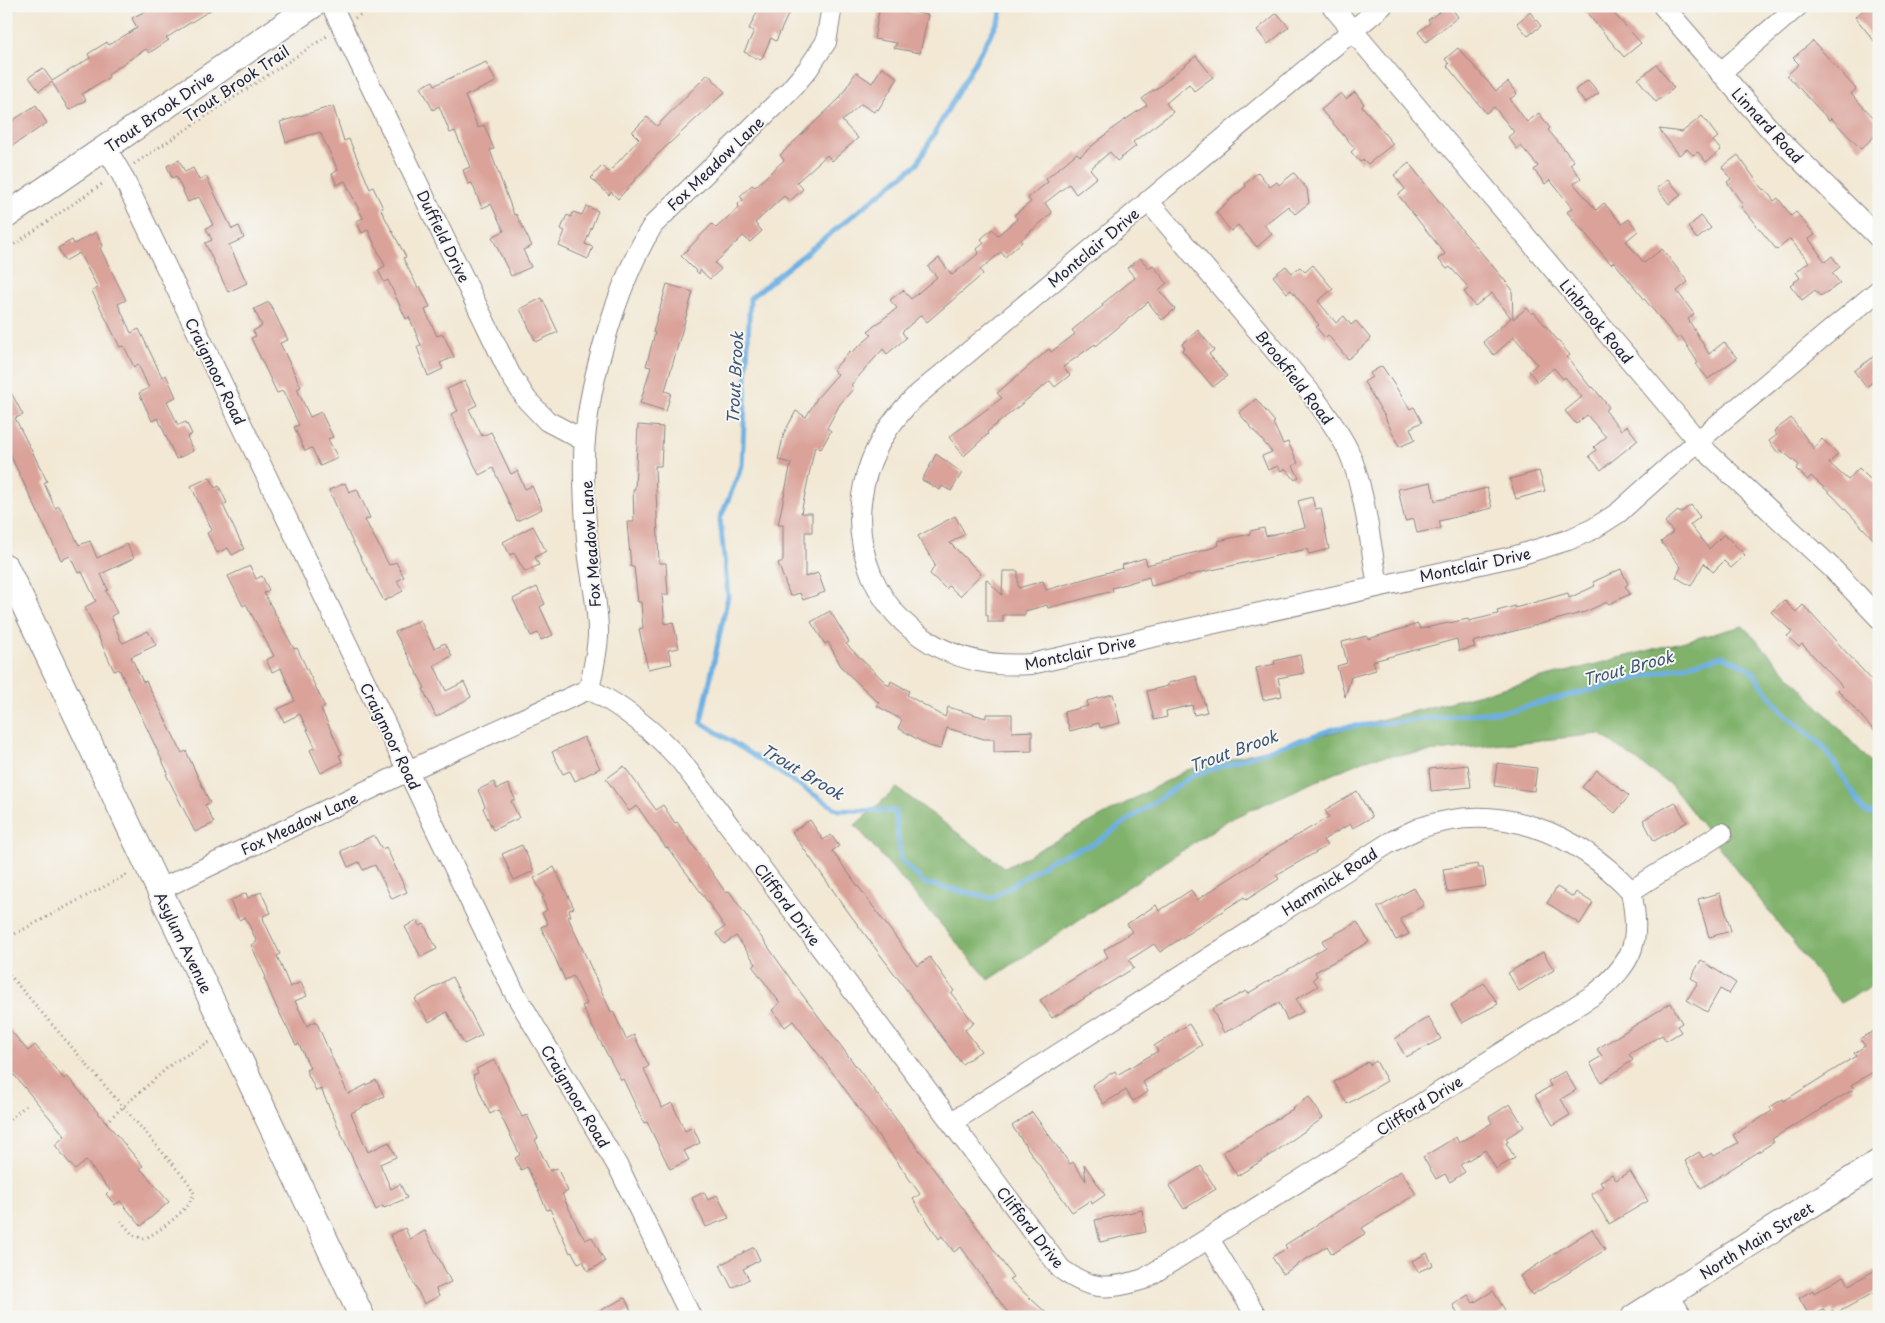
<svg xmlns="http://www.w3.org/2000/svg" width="1885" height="1323" viewBox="0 0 1885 1323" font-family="'Playpen Sans',sans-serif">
<rect width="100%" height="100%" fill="#f6f6f2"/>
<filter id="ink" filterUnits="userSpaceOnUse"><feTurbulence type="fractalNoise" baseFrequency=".02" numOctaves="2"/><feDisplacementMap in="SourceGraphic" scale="10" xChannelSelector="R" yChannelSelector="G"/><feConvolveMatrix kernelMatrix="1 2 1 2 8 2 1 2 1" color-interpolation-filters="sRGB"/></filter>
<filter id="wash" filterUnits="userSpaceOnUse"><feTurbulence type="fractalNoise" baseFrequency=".0096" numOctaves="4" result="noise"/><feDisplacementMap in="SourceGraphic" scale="20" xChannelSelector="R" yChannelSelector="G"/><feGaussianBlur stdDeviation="1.12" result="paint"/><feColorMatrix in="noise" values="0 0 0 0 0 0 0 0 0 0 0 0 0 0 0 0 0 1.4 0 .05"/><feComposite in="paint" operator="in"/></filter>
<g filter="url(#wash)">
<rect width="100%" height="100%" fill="#f2e8d4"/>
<!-- forest -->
<path fill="#80b26c" stroke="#516a54" d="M1743,626L1879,771V982L1840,1003L1671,785L1600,734L1369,758L1228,820L989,980L855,825L897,788L1005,868L1187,770Z"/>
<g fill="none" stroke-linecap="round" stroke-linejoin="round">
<!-- stream -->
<path stroke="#6db0e2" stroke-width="5" d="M1002,6L1000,18L917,164L750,298L742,466L720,519L728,596L701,722L838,810L895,811L901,860L924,883L992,898L1053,859L1095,843L1192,776L1336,728L1512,710L1723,656L1749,668L1782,711L1825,748L1865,812L1879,815
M6,14L16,6"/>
</g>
<g id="blocks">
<!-- building -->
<path fill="#daa299" d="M155,6H217L166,38L169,40L149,53L146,49L121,65L108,74L109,77L82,94L86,100L69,110L52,82L39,91L29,77L43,68L52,81L90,58L88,54L107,42L109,45L137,28L132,18Z
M760,6H792L776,41L771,38L761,60L744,52L754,31L749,29Z
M880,6L928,15L920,53L894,48L897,43L874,39Z
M1447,6H1450L1458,17L1426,42L1418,32L1430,23L1428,20Z
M1581,6H1607L1641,43L1624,57Z
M1868,6H1879V47L1855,17Z
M1530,12L1541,26L1528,36L1517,23Z
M1277,13L1289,27L1268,44L1257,30Z
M1813,41L1856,89L1851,94L1879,123V132L1861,149L1831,118L1829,120L1787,75L1799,64L1793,58Z
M1458,48L1496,91L1508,82L1517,94L1510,99L1527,122L1539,113L1550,128L1548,130L1574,161L1570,164L1581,178L1574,184L1596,210L1604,203L1622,224L1629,219L1638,231L1626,241L1644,263L1662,249L1688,282L1677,291L1694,314L1688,319L1709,354L1724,342L1737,358L1708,379L1696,364L1698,363L1681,336L1677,339L1614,262L1611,264L1567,212L1572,208L1550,180L1545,184L1534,170L1538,166L1521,146L1517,149L1508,137L1514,132L1494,107L1486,113L1447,66L1449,64L1445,59Z
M1196,56L1213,77L1194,91L1189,84L1166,103L1173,112L1133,142L1136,146L1117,161L1110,152L1090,169L1097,177L1076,194L1069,184L1045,203L1052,213L1021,240L1022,242L1005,257L1001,252L980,270L983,274L927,322L921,315L902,332L906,338L887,354L883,349L851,385L854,388L840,404L827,428L831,431L821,449L815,446L801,513H812V532H805V577L818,573L825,592L803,600L800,593L790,596L778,563L783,561V525H778L791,463L778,460L784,433L796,411L806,417L817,398L838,374L833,370L850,351L851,353L872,335L868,331L897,308L890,300L903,290L911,299L937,277L928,267L939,258L952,275L979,253L977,249L984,243L981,239L992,229L998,235L1017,219L1014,215L1031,202L1028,198L1048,182L1046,179L1077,153L1080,156L1116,126L1147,105L1142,99L1153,90L1154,91Z
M486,62L496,82L465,96L478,128L484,125L494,149L490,150L514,215L516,214L532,246L523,250L531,267L511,276L492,237L504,231L491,204L482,208L472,183L468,184L463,170L470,167L455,131L450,133L439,106L433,110L421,87L433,81L435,85Z
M1657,65L1674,88L1656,102L1638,79Z
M882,67L898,78L878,110L876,109L874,112L861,104L842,121L858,138L832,161L827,155L797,182L803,189L790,201L784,196L755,223L762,231L750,242L743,236L715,263L721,269L710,279L700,270L699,274L681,256L712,224L716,228L739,207L738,204L743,200L740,196L752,185L755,187L784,160L780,155L839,99L856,72L872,83Z
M708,74L725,92L657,155L618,199L611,192L609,195L591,178L602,166L609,172L639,139L632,132L647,117L657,126Z
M1588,80L1599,93L1585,103L1575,90Z
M1355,92L1364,104L1362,106L1393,144L1368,164L1364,160L1360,162L1351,152L1355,148L1321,110L1341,93L1346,99Z
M36,105L47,123L6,150V125Z
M333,106L344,141L349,139L370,189L373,187L383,208L381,210L406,257L403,258L418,288L420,286L430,307L425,310L437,336L443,334L454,357L440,363L443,369L428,376L417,347L421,345L409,317L406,319L388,280L384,282L378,270L385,266L368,230L362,233L356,221L363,218L345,181L337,185L332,174L338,170L320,132L286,142L280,122Z
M1702,116L1718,137L1713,141L1721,150L1706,162L1698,152L1693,155L1687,149L1679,155L1659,129L1682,132Z
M1738,155L1763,190L1765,189L1774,201L1778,198L1791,216L1796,212L1815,235L1809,239L1825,262L1832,256L1840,267L1832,273L1840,283L1832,289L1820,296L1815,290L1802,300L1790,285L1800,278L1796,272L1809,262L1790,239L1777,250L1741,207L1743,205L1727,182L1731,179L1722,167Z
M179,160L185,172L193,168L199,180L206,176L232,229L239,226L244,238L229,245L247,283L228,292L205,243L212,240L206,228L213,225L199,197L188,202L176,176L172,178L167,166Z
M1409,163L1452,218L1512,289L1513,319L1527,308L1532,314L1534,312L1570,355L1567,357L1591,388L1593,387L1609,407L1605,410L1621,430L1627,426L1638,440L1601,470L1589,456L1596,450L1594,447L1606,437L1587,415L1576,424L1565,411L1582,397L1565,377L1563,379L1554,368L1537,382L1529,371L1537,364L1514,337L1494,355L1483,342L1511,318L1492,293L1475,306L1464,292L1469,288L1450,267L1447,269L1438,259L1445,254L1398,195L1405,189L1394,175Z
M1258,172L1270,187L1277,182L1279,185L1294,173L1307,189L1309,203L1295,214L1288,206L1264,225L1272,234L1257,247L1238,225L1231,231L1216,212L1246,186L1245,184Z
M1668,179L1681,195L1669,204L1657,188Z
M586,206L598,211L585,244L593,247L588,259L559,246L565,231L561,229L567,215L571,217L573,212L582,215Z
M1701,216L1711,228L1697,239L1688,227Z
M96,232L103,246L100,248L126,300L118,304L131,333L139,329L162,377L166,375L176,397L167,401L178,425L186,422L192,434L187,437L193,451L176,459L158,418L152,421L139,393L149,388L138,364L134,367L124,346L120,347L92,291L98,288L79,253L65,261L58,248L72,240L74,244Z
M1140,258L1149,268L1153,265L1167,283L1159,290L1175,309L1162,320L1148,302L1096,346L1095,344L1063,367L1070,375L1055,387L1050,381L987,432L988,434L964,456L949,437L1002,398L997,393L1049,349L1051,352L1075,334L1072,330L1103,306L1102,304L1135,278L1127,268Z
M1313,265L1333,289L1318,301L1336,323L1344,316L1351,325L1356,321L1371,339L1348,359L1328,335L1325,338L1316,327L1319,325L1291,290L1287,293L1273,276L1286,266L1292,273L1300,267L1305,272Z
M667,284L693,292L665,391L671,393L666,411L640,403L651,367L646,366L655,333L653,332Z
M542,298L558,332L536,342L520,309Z
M269,302L288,340L280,343L301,387L297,389L310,417L321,412L333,437L328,439L338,458L320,466L312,448L305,451L294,427L299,425L283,391L277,393L251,338L256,336L253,331L262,326L254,309Z
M1198,330L1214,350L1209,354L1227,376L1213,387L1182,350L1185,348L1182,344Z
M1879,353V377L1866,387L1854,371Z
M1382,366L1410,409L1414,407L1422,422L1410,428L1415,440L1399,447L1384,415L1364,382L1372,377L1370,373Z
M465,381L477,405L469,409L482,436L491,432L511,474L517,471L525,489L532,486L542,509L517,521L493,468L479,475L451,414L458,411L447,389Z
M6,383L23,415L15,418L47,481L44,483L55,508L59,506L79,545L90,541L97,558L127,544L134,558L101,574L108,590L106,591L117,613L111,616L121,641L123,643L148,631L156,645L131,657L143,682L146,681L182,753L186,751L210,803L205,805L214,823L195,832L166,774L168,773L119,669L114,671L85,607L96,601L82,572L78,573L70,556L61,560L14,463L6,443Z
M1256,399L1275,422L1273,423L1283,444L1288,442L1298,463L1293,466L1299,477L1295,480L1286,469L1281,471L1278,466L1268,470L1262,456L1272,452L1239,413Z
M1791,418L1814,449L1822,439L1838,454L1829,463L1848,480L1859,468L1879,488V545L1832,495L1811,476L1808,480L1796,469L1799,465L1781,450L1778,453L1769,441L1777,435L1774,431Z
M638,425L663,427L661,466H655L659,563H666L668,595H662L665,624L673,622L679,648L668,650L672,664L648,669L639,629L643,628L641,602H638L634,567H631L627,522H634L633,489H635Z
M936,454L962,473L951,491L942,486L940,490L922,480Z
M1539,471L1545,491L1516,499L1510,479Z
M210,477L215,488L219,486L227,503L223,505L244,549L232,555L228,548L217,553L207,533L212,530L191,486Z
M1431,482L1435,501L1487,488L1492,508L1439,521L1441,528L1417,533L1414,519L1405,521L1398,489Z
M345,483L349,492L357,489L370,518L365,520L389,565L396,562L404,577L397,581L403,591L384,601L352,541L329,490Z
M1312,497L1315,509L1321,508L1329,549L1309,554L1307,549L1203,572L1151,586L1149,577L1112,588L1113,591L1048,608L1047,605L1025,611V615H1003V622H988V615H986V579L1002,595L1003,571H1018V588L1043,581L1046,590L1123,568L1122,565L1145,558L1147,565L1212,548L1219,545L1218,541L1250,534V531L1264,528L1266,536L1305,527L1298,501Z
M1691,505L1700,517L1690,525L1709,549L1724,534L1745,555L1731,568L1724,561L1713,572L1704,563L1691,586L1676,577L1681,567L1661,542L1673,532L1665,522L1678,511L1680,513Z
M955,516L965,534L950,543L981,574L960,596L949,586L946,589L930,574L935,565L918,536Z
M533,526L546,551L535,557L539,565L525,572L514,553L510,555L503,542Z
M250,566L256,579L262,576L269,590L264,593L294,649L297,648L325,707L321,709L342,754L339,755L342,762L321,773L310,750L315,747L300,714L284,722L278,709L295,701L281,668L272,672L266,660L274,656L246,604L243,606L228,576Z
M1621,569L1628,584L1625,586L1630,594L1609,604L1607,602L1585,612L1473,642L1475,647L1459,651L1457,639L1373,661L1376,670L1351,677L1345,697L1337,666L1347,663L1342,642L1367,636L1368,639L1418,624L1420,629L1468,619L1469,621L1498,614L1497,611L1515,606V608L1568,593L1569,598L1595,586L1593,582Z
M537,587L545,604L540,607L553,635L541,640L538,633L531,636L513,599Z
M1784,600L1796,612L1803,605L1879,688V736L1838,690L1842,686L1802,644L1799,647L1787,636L1792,632L1771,612Z
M830,611L849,642L846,644L889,686L891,681L909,691L907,695L945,717L948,707L986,718V714H1012V732L1032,731V751L994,752V739H984L947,728L941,749L929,746L898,728L902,720L877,706L879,703L842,668L828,642L825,644L811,622Z
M420,620L434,648L445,643L452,656L434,665L446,691L464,682L471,697L436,717L423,689L425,688L395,632Z
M1300,655L1304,673L1278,678L1282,696L1263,700L1256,668L1275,664L1274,661Z
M1196,676L1207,712L1194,715L1192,705L1166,711L1167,717L1154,720L1147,691L1168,686V683Z
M1113,694L1120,723L1100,728L1099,723L1070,731L1064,712L1088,706L1087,701Z
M584,737L600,768L575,781L570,771L563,774L552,752Z
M1497,763L1537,768L1534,791L1494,786Z
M1468,765L1471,787L1431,791L1429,769Z
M624,766L656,810L663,805L675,823L677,822L726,893L729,891L792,981L989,1243L1013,1277L1009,1279L1051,1317H1013L1005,1309L961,1247L954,1252L942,1236L939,1239L913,1199L920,1194L839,1081L793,1021L785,1027L772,1010L780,1003L753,967L756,964L736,936L724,944L716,933L725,927L700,891L667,847L666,848L637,806L629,811L606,779Z
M1597,770L1629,796L1615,813L1582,787Z
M494,782L497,789L508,784L515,799L511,801L519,818L493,830L483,808L485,806L478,790Z
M1357,791L1372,817L1353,828L1350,824L1323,840L1327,846L1276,875L1279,879L1246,900L1244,897L1160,952L1154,944L1129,960L1134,968L1052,1018L1040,1000L1108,957L1104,950L1132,932L1127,924L1156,905L1159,911L1191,890L1197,900L1279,846L1329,817L1325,810Z
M1675,802L1687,822L1654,841L1643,820Z
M810,820L823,840L831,835L839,846L832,851L917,966L930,957L954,991L951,993L974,1023L965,1030L981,1051L962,1064L849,913L792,832Z
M374,835L382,849L386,847L407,892L392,899L375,865L363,870L359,862L348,867L341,851Z
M522,845L534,871L514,880L502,854Z
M1478,864L1479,868H1483L1486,886L1447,892L1443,869Z
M554,867L574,908L569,910L571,916L568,917L611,1012L613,1011L626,1039L634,1035L649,1066L644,1069L662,1108L672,1103L685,1131L693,1127L700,1143L684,1151L689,1160L670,1169L647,1122L644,1123L623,1079L621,1080L593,1028L582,1006L587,1004L573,976L565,980L541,927L548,924L542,913L547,910L542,898L544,897L534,878Z
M1557,887L1573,897L1576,892L1593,903L1580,924L1547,903Z
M1414,888L1424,905L1400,919L1409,934L1396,940L1377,906H1381Z
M261,892L271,913L263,916L264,921L280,954L277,956L290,987L301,982L307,996L295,1001L307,1026L316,1021L348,1094L376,1080L384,1096L351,1113L368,1152L389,1142L396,1157L380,1164L391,1189L400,1184L407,1198L384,1208L383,1206L376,1210L321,1089L316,1091L306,1070L310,1068L299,1044L296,1045L276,1006L264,978L266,977L251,945L257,942L245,917L239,920L230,901L246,893L248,898Z
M1720,893L1731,931L1709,937L1698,899Z
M417,920L420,926L424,924L437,949L421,957L405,927Z
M1357,922L1369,942L1315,972L1317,976L1313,979L1318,986L1296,999L1303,1012L1287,1020L1279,1003L1224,1033L1212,1009L1246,991L1247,994L1326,947L1322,941Z
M1543,952L1554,970L1519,991L1508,973Z
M1701,960L1736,983L1729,994L1720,989L1707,1012L1687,1000L1698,982L1691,978Z
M452,977L482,1035L464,1044L447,1012L429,1022L415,999Z
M1484,983L1498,1004L1462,1023L1451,1005Z
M1671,1003L1682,1023L1677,1026L1681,1032L1666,1041L1662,1035L1629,1054L1633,1060L1601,1082L1590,1063L1602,1056L1597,1049Z
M1428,1017L1441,1039L1406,1057L1395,1039Z
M1189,1024L1202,1045L1143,1082L1148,1092L1133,1101L1126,1090L1103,1104L1092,1085L1115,1071L1117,1075L1158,1051L1154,1046Z
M6,1025L28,1051L35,1045L64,1079L67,1076L143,1166L140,1168L169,1202L141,1226L120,1201L115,1205L106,1194L110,1190L86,1161L75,1170L55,1145L65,1136L14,1075L6,1081Z
M1879,1028V1071L1878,1069L1851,1085L1854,1089L1772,1139L1774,1142L1701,1188L1685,1161L1699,1152L1703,1158L1712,1153L1714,1156L1738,1143L1733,1135L1772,1111L1770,1107L1783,1099L1784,1101L1856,1056L1854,1053L1865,1046L1860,1039Z
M495,1060L522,1117L527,1115L538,1138L535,1140L550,1171L557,1168L568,1191L562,1194L579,1230L585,1240L592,1237L605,1262L588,1271L583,1261L578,1263L572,1252L570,1253L550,1209L547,1210L527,1167L521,1170L515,1158L520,1155L498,1110L490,1114L482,1097L473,1075L478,1073L476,1069Z
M1376,1061L1387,1081L1347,1104L1334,1082L1368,1062L1370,1065Z
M1565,1071L1576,1090L1561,1099L1570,1115L1553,1125L1535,1095L1551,1086L1548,1081Z
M1309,1097L1323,1118L1271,1155L1237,1176L1223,1152L1293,1109L1292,1108Z
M1510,1104L1524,1127L1506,1138L1508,1142L1506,1143L1515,1158L1496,1169L1485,1150L1460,1165L1465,1172L1450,1182L1445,1174L1436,1179L1423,1157L1456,1137L1459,1143L1492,1123L1489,1117Z
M1032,1112L1070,1164L1073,1162L1086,1181L1084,1164L1105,1195L1092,1204L1091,1200L1072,1212L1012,1126Z
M1201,1166L1216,1189L1184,1209L1169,1186Z
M1401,1171L1416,1194L1362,1228L1366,1233L1332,1254L1327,1246L1283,1274L1272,1257L1287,1248L1285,1245Z
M1630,1171L1648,1201L1609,1224L1591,1194L1603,1187L1600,1182L1612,1174L1616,1180Z
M704,1192L708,1200L717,1195L729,1218L706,1227L692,1198Z
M1142,1210L1146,1232L1100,1242L1095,1220Z
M405,1228L410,1239L425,1231L451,1282L436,1289L439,1296L424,1304L390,1235Z
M1592,1229L1605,1250L1532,1295L1520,1276Z
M754,1247L760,1260L743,1269L749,1279L732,1288L720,1265Z
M1427,1253L1433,1265L1418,1272L1412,1261Z
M1879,1268V1290L1835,1314L1833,1310L1826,1314L1824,1310L1810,1317L1799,1298L1813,1290L1814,1293L1844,1276L1849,1285Z
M1493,1291L1505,1310L1495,1317H1450L1457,1313L1453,1305L1468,1295L1473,1303Z
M625,1298L631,1311L619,1317H587Z"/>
</g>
</g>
<g filter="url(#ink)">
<use href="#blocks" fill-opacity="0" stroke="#8a8588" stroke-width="1"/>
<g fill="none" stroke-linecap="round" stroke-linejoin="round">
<defs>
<path id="minor" d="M332,6L510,374L527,400L547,421L585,441
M1332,6L1708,453L1832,568L1879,618
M1382,6L915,397C803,505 873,676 1031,664L1516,556L1568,540L1593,529L1618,513L1698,441L1879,290
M1663,6L1774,134L1879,238
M1720,73L1798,6
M106,148L122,175L513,990L620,1170L691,1317
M1148,201L1310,392C1324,411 1338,430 1348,450C1365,487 1370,545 1378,585
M589,689C624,707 655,732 681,761L1061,1269C1091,1291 1110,1290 1144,1279L1595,994C1635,961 1641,941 1631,891
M589,689C593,671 597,654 598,636C599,604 589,571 587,539C585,511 582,468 585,440C590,377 619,279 653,225L790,90L808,69L826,42L832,6
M159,890L408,771L589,689
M952,1122L1389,843C1399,838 1410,832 1420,828C1499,800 1577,833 1631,891L1722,833
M1209,1239L1257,1317
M1669,1295L1682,1317"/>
<path id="major" d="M6,216L312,6
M6,567L362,1317
M1634,1317L1879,1162"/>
</defs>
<!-- minor casing -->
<use href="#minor" stroke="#8a8588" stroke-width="22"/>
<!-- major casing -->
<use href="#major" stroke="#8a8588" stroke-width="27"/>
<!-- path -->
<path stroke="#8a8588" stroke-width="3" stroke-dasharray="1 4" stroke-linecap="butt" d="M355,18L374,6
M134,164L327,36
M6,250L105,182
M6,945L11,936L130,873
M6,971L188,1182L194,1193C191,1208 157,1234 143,1239L133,1235L121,1221
M6,1122L29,1103
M106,1122L174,1062L210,1042"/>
<!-- minor -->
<use href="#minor" stroke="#fff" stroke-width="20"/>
<!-- major -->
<use href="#major" stroke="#fff" stroke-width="25"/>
</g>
</g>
<g text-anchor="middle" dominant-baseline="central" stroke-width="4" stroke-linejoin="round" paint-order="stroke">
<!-- street labels -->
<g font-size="15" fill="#22223b" stroke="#f6f6f2">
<text transform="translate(236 83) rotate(-34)">Trout Brook Trail</text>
<text transform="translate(159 111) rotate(-35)">Trout Brook Drive</text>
<text transform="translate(1768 125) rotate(47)">Linnard Road</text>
<text transform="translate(715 163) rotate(-44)">Fox Meadow Lane</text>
<text transform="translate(444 236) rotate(64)">Duffield Drive</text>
<text transform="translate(1093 247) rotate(-40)">Montclair Drive</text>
<text transform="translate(1597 321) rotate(50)">Linbrook Road</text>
<text transform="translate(216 371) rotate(64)">Craigmoor Road</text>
<text transform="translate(1295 377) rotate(52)">Brookfield Road</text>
<text transform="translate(590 544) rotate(-94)">Fox Meadow Lane</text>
<text transform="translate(1475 564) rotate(-12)">Montclair Drive</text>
<text transform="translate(1080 652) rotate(-12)">Montclair Drive</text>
<text transform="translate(391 736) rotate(64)">Craigmoor Road</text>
<text transform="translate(299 823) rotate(-25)">Fox Meadow Lane</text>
<text transform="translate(1329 881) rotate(-33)">Hammick Road</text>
<text transform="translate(788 904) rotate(53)">Clifford Drive</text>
<text transform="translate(184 942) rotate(64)">Asylum Avenue</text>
<text transform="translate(576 1096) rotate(59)">Craigmoor Road</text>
<text transform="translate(1419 1105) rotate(-32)">Clifford Drive</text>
<text transform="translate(1031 1227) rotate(52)">Clifford Drive</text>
<text transform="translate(1756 1240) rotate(-32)">North Main Street</text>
</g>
<!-- water labels -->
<g font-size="16" font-style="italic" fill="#3c5475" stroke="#f6f6f2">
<text transform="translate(734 378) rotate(-87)">Trout Brook</text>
<text transform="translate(1628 667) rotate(-15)">Trout Brook</text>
<text transform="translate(1233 750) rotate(-20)">Trout Brook</text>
<text transform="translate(803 771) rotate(31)">Trout Brook</text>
</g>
</g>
<!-- margin -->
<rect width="1885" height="1323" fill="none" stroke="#f6f6f2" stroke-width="25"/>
</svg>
